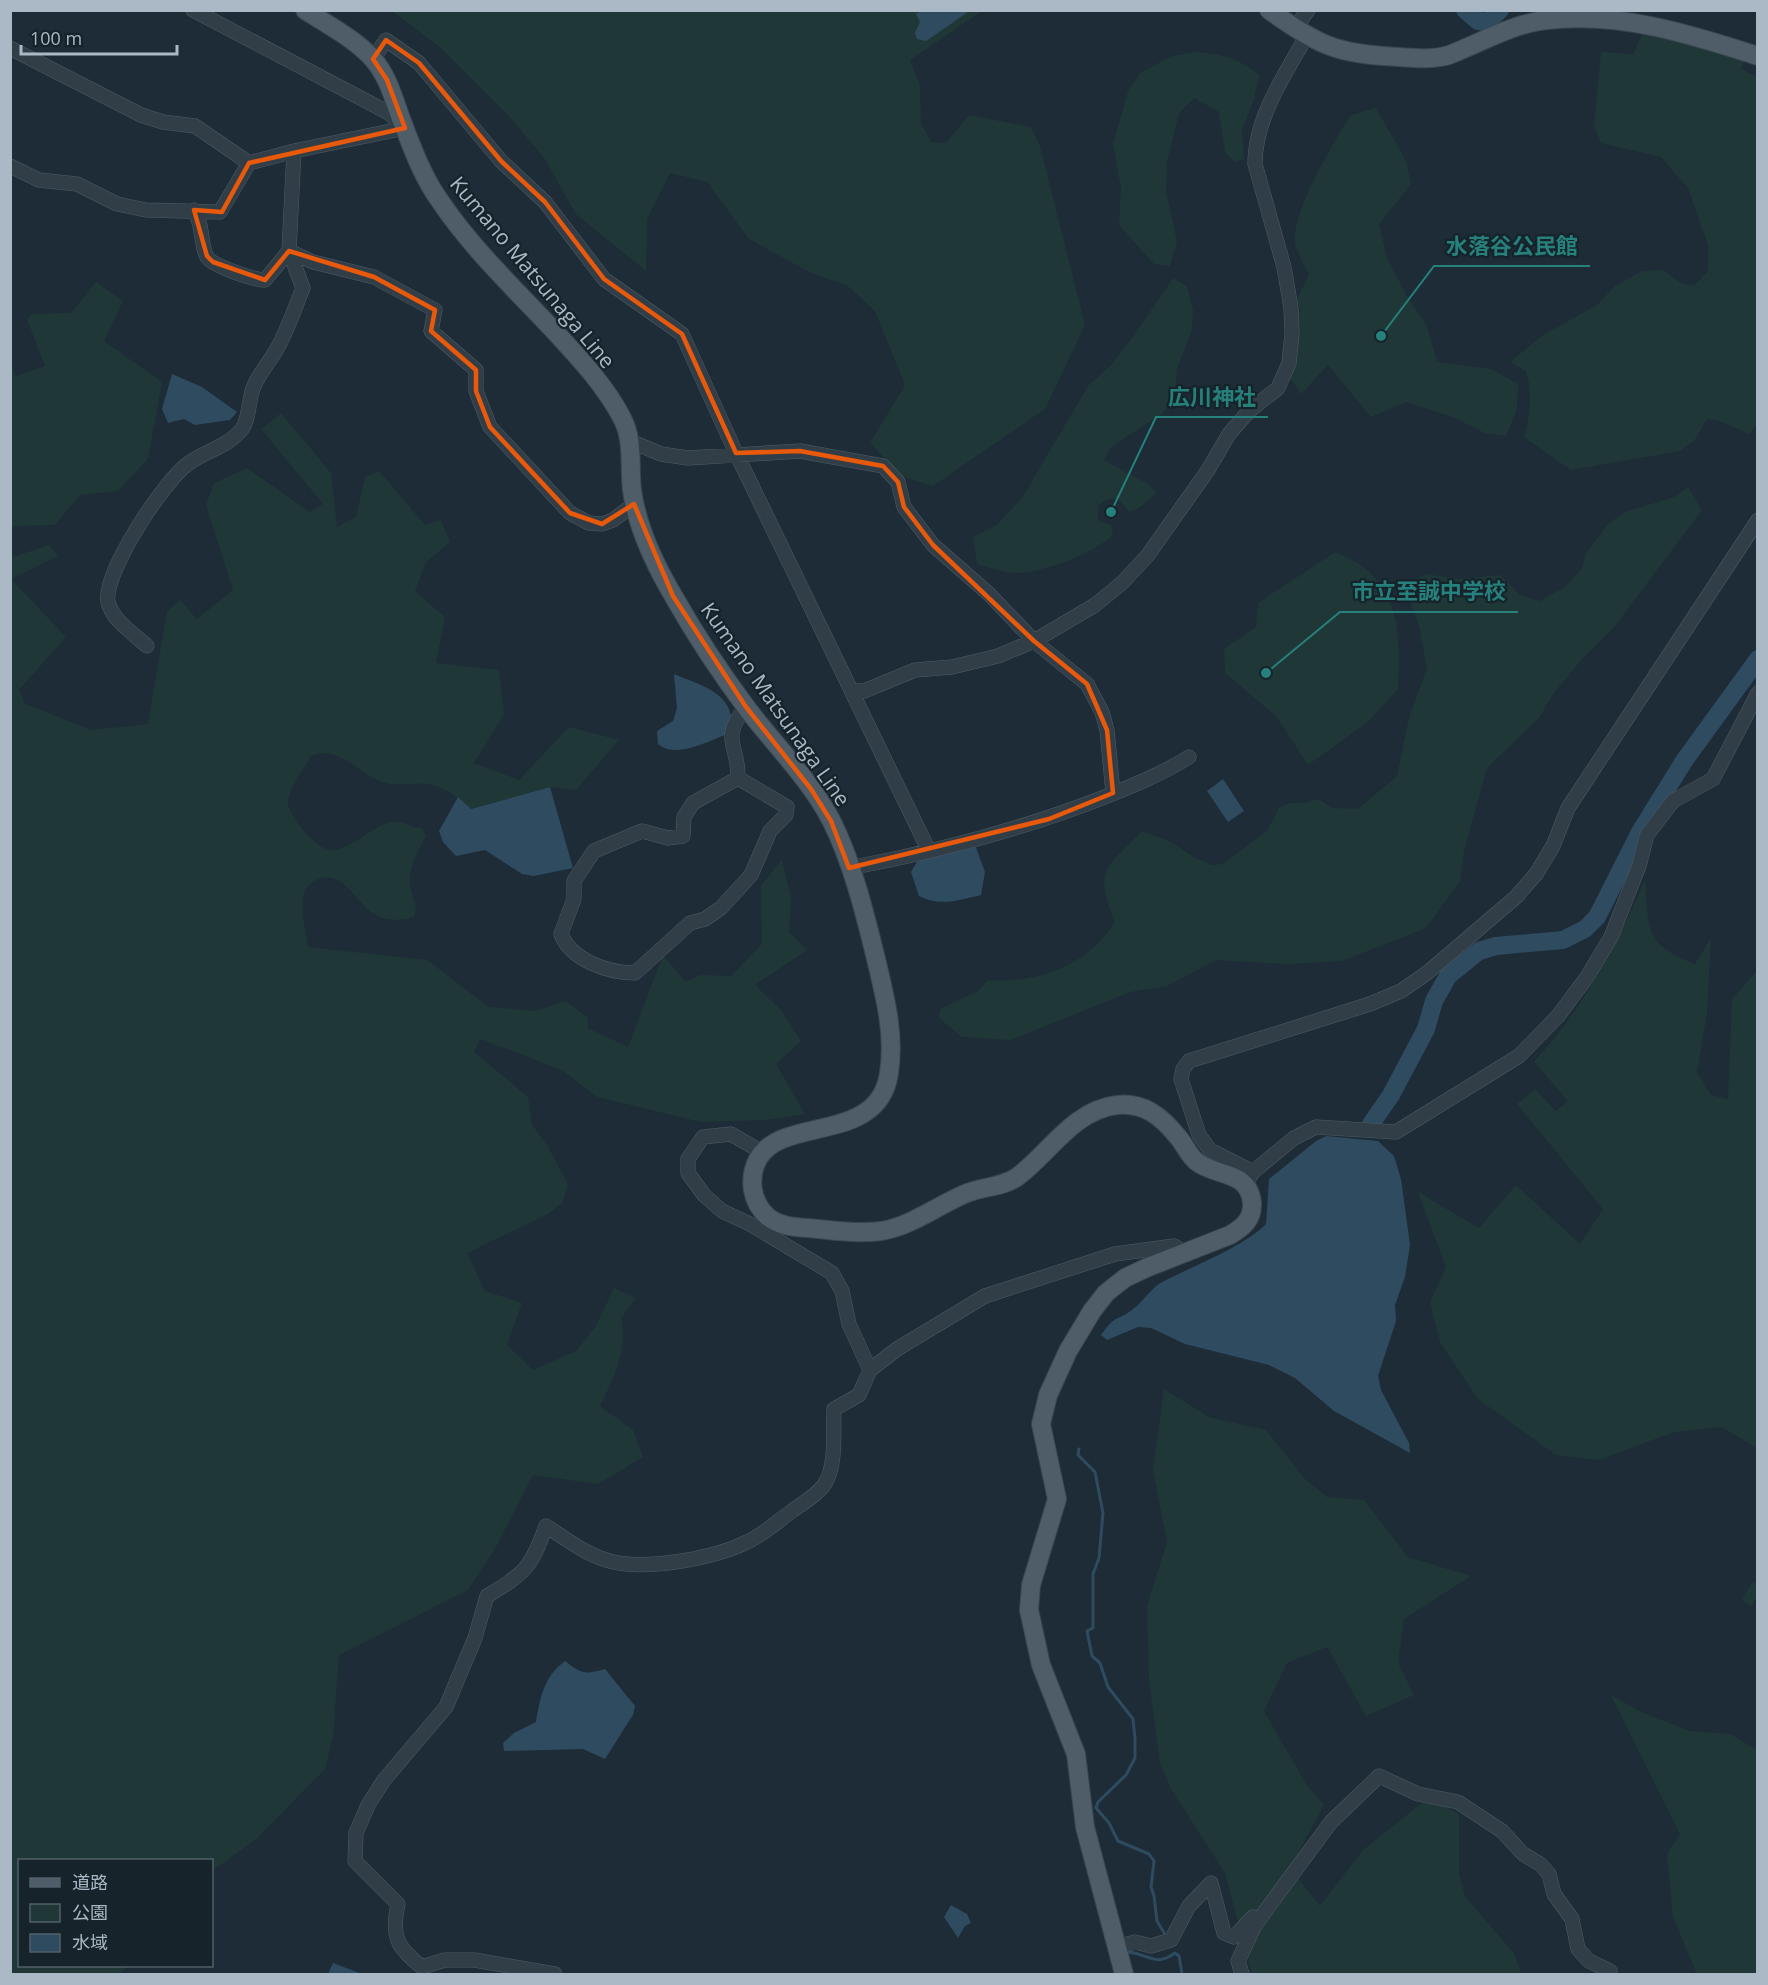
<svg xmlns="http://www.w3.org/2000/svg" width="1768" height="1985" viewBox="0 0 1768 1985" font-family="'Open Sans','Noto Sans JP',sans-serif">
<rect width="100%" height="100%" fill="#1d2c37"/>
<!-- green -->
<path fill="#1f3837" d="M392,11H982L910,60L920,85L921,123L931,142L946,143L969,115L1031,127L1040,146L1085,325L1045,409L933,486L902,476L870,443L905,385L875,311L848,286L809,272L749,239L707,182L670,173L647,219L646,271L576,214L545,159L507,114L441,48Z
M1645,29L1746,57L1741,69L1758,77V422L1750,434L1720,421L1707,419L1694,441L1680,451L1571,470L1524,437C1530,415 1533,394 1526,371L1510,362L1543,335L1597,305L1615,286L1642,271L1663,270L1681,283L1694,286L1708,271V245L1688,188L1661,157L1601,143L1594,126L1601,52L1633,54Z
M1196,52C1221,54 1239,58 1259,75L1254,99L1242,130L1244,159L1235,162L1225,152L1219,112L1194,98L1179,113L1167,163L1166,191L1177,241L1170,266L1154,264L1119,225L1121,188L1113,144L1128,91L1140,73L1172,56Z
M1376,108L1406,161L1411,184L1379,224L1387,258L1408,298L1427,326L1437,362L1491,369L1518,384L1517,409L1506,436L1485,433L1453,417L1406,402L1371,417L1328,365L1301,394L1288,375L1300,310L1297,299L1309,275C1305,265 1295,251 1295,241C1293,210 1334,141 1351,115Z
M1173,278L1187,286L1193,311L1192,330L1177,369L1175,392L1163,413L1111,447L1104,460L1148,484L1157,493L1139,508L1129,512L1118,499H1107L1098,506V521L1111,525L1113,535C1094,553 1045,572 1018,573C1005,573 989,567 977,564L973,537L997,525L1022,498L1088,386L1111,365L1133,337Z
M96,282L123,301L104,341L162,382L148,459L118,491L80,495L55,525L15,526L11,529V364L16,376L45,366L27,319L32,314L71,313Z
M281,413L331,473L337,527L356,517L365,477L379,471L425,525L441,520L450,542L426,562L415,591L445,617L436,663L499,670L504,714L474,763L519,780L569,727L619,740L576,790L550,787L470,809C461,800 449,790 436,786C417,779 396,790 377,780C356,770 336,745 311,756C304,769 289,787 288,802C287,814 318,852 332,850C354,848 370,827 391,822C402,819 410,829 422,828L426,835C419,850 408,868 410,885C411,897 419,905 414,917C405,920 392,921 383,918C356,911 347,866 316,880C293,889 306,928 308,947L427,960L489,1007L535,1011L566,1001L588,1018V1028L628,1047L663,955L686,982L700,975L731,976L762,944L761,885L782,860L791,898L789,932L807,950L755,985L781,1010L801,1041L776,1064L805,1114L766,1120L701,1122L597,1097L562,1070L480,1039L474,1052L528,1097L532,1125L547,1145L568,1184L563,1202L548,1214L467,1253L485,1291L522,1303L507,1345L533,1370L576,1351L596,1326L614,1288L636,1298L621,1318C628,1351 614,1376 600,1406L633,1430L643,1457L598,1484L533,1475L496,1547L468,1590L339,1655L333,1736L325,1769L255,1840L212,1871V1860H20V1966H129L118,1974H11L10,558L49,545L58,556L11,579L66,637L19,690L25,704L91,730L148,724L167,611L180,600L197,619L233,590L206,505L214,483L247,468L310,512L323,504L261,429Z
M1688,487L1702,510L1615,626L1584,657L1553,694L1539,718L1487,768L1464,851L1460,881L1426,928L1342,961L1287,964L1216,960L1167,986L1130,992L1011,1040L962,1037L939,1018L940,1009L978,991L988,980C1037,984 1089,965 1115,922C1093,869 1106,869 1142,831L1173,843L1195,858L1212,865L1223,864L1267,831L1279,808L1290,803H1305L1319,799L1332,808L1358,809L1397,776L1409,718L1427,668L1419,626L1404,586L1425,574L1460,579L1500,575L1520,595L1540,601L1566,586L1582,568L1586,553L1609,523L1625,512L1674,497Z
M1335,552C1345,557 1359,562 1367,570C1403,601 1399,647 1398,689L1368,722L1308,765L1276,716L1225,673L1224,649L1256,627L1258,603Z
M1645,880C1649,930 1644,944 1695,964L1711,938L1707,1013L1697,1072L1711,1095L1728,1099L1732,999L1757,971V1448L1721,1427L1674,1432L1599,1460L1556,1455L1478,1399L1440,1342L1430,1302L1446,1267L1418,1192L1479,1228L1516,1185L1580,1244L1603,1209L1517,1104L1535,1089L1556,1111L1568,1101L1534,1062C1583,1008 1616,947 1645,880Z
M1164,1389L1209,1417L1266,1430L1304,1478L1327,1497L1364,1500L1408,1557L1471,1576L1404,1619L1398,1663L1414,1695L1366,1716L1327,1647L1287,1663L1264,1711L1306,1784L1324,1805L1290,1868L1320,1906L1362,1851L1430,1796L1459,1815V1873L1465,1897L1514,1953L1521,1974H1252L1225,1873L1171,1789L1160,1763L1149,1681L1147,1606L1167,1542L1153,1470Z
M1753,1581L1757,1584V1597L1752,1606L1742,1600Z
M1611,1695L1643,1713L1690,1731L1730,1734L1757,1750V1974H1697L1673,1917L1667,1854L1680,1834Z"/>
<!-- water -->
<path fill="#2f4b60" d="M922,10H967L968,12L926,41L917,39L915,33L920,22L916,14Z
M172,374L202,387L237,412L230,420L195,425L184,419L168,423L162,409Z
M674,674C699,685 730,691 732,722L725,735C706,742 676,759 658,744L657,731L673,721L677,708Z
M1223,779L1244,811L1228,822L1207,791Z
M550,787L573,868L534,876L522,874L485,850L456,856L443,842L439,831L458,797L471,809Z
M974,842L985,872L981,895C959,900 940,907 919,896L911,872L918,860Z
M1326,1136L1378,1141L1394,1156L1401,1179L1410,1245L1405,1277L1395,1305L1396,1321L1378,1376L1381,1390L1409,1443L1410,1453L1334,1411L1295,1378L1269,1365L1185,1344L1151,1328L1138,1327L1107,1340L1101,1335C1116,1314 1115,1322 1132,1310C1143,1302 1151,1288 1162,1282C1191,1267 1245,1246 1266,1224L1269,1179L1316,1141Z
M565,1661C582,1674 584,1675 605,1669L635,1706L633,1715L605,1759L583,1749L504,1751L503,1743L514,1733L536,1722C540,1698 544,1676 565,1661Z
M951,1905L967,1914L971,1923L965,1926L958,1938L944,1917Z
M333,1963L362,1974H363H328Z"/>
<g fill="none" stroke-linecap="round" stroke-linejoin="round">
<!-- stream -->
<path stroke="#2f4b60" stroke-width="3" d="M1079,1449L1078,1455L1095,1472L1103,1513L1099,1558L1093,1574V1628L1087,1631L1092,1656L1100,1663L1108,1687L1133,1719L1135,1738V1758L1126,1775L1098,1802L1096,1808L1109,1823L1118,1841L1149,1854L1154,1861L1151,1887L1154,1896L1157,1921L1166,1936
M1127,1952C1148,1953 1154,1968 1175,1953L1179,1956L1182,1974"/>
<!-- river -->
<path stroke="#2f4b60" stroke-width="18" d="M1465,10L1478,21L1488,22L1500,10
M1371,1124L1391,1095L1426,1029L1434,1001L1448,976L1479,951L1496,946L1563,940L1585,929L1597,917L1640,832L1684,761L1758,659"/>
<defs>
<path id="minor" d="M193,10L389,113L403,127
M1295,28L1308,10
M10,48L141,115L163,122L195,126L249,163L294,151L405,128
M373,59L386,40L419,63L501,161L545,202L604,279L682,334L736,453L929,851
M10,166L39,180L77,184L117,204L146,210L220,212L249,163
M194,210C204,226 200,245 207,257C213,266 254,280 265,280L289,251
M289,251L313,262L374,277L435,310L431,331L476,370V391L490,427L570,513L589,523L602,524L613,520L634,504
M630,441L661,454L688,458L800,451L883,466L898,482L904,507L933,545L989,594L1034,641L1087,684L1102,712L1107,730L1113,793
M147,646C134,634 112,620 108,602C103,573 164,480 189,463C206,451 229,446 242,429C250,418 248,399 254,386C260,372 271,360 278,347C288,328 295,308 303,288L289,251L294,151
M854,691H864L915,670L952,667L998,656L1034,641L1095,605L1122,583L1148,555L1208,470L1229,434L1249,411L1278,388L1289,363L1292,334L1291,308L1284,267L1255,164C1255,118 1284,76 1306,37
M738,778L787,807L786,815L770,831L751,875L721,908L705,919L690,923L635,973C608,973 571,960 561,934L574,899V881L594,851L642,831L668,838L683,836L684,817L693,803L738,778C739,745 719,740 746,707
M849,868C935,852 1020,830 1102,798C1132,786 1162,774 1189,757
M762,1152L731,1134L703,1137L688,1159V1173L704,1195L722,1211L750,1224L832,1273L842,1291L849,1324L870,1370
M1253,1172L1210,1150L1199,1135L1181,1079L1183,1069L1189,1061L1370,1004L1401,991L1427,973L1516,897L1536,874L1553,846L1568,808L1758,520
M1248,1180L1253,1172L1294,1138L1316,1127L1396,1132L1519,1056L1558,1016L1587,977L1611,937L1639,866L1647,835L1673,801L1713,779L1758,693
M1117,1947L1135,1942L1151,1946L1171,1940L1189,1906L1211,1883L1224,1933L1234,1937L1253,1917
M555,1974L474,1960H445L422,1967C397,1948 391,1936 398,1904L355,1861L356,1833L368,1805L384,1780L446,1707L475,1638L487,1596C525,1573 531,1568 546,1526C566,1539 589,1557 614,1562C648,1570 715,1558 747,1542C763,1535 778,1521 792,1511C803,1503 816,1496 824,1485C837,1467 833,1431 834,1409L859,1395L870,1370L897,1349L985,1296L1115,1254L1174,1246L1186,1253
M1242,1974L1238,1961L1255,1925L1331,1822L1379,1776L1418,1794L1458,1802L1502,1831L1523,1854L1540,1864L1549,1874L1554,1894L1572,1919L1578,1949L1589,1961L1610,1971"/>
<path id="major" d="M305,10C328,25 355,39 373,59C387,75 393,96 400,116C411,145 422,176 440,201C473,250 518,292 558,335C581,360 606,387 622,418C634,440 629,466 632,490C637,527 655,565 674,597C696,636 722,675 749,711C776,746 810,780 831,820C852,861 865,914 876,959C885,997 895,1034 889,1073C879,1145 782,1115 758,1159C748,1178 751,1202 768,1217C782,1228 800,1227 818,1229C838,1231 860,1234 881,1231C912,1226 938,1205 967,1193C982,1187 1003,1187 1017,1177C1049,1154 1073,1110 1117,1105C1144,1102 1162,1117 1178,1137C1185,1145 1189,1156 1197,1162C1216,1177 1249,1170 1252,1203C1253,1220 1242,1228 1230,1235L1146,1268L1125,1278L1106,1293L1092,1311L1068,1351L1048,1395L1041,1424L1057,1499L1031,1585L1029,1610L1041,1665L1076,1754L1085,1827L1124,1974
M1269,10C1320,46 1336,54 1399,57C1416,58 1432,60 1449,55C1480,43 1514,23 1547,20C1620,12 1690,34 1758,56"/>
</defs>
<!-- minor casing -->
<use href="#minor" stroke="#4e5c66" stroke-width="15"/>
<!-- major casing -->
<use href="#major" stroke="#3a4751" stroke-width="20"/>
<!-- minor -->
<use href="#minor" stroke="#313e47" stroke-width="14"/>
<!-- major -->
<use href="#major" stroke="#4e5d68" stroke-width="18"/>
</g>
<!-- marked area -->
<path fill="none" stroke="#e8590c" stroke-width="4.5" stroke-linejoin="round" d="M386,40L419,63L501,161L545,202L604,279L682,334L736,453L800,451L883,466L898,482L904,507L933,545L1034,641L1087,684L1107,730L1113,793L1049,819L849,868L831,821L811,789L746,707L673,596L634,504L602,524L570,513L490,427L476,391V370L431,331L435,310L374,277L289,251L265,280L213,262L207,256L194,210L222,212L249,163L405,128L387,80L373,59Z"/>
<g text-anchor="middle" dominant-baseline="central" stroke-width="4.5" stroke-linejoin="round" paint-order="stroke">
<!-- street labels -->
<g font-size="21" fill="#aab9c5" stroke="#17232b">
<text transform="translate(533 272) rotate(50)">Kumano Matsunaga Line</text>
<text transform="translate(776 704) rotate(55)">Kumano Matsunaga Line</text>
</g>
</g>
<!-- callouts -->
<path fill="none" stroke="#26807b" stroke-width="2" d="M1381 336L1434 266H1590M1111 512L1156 417H1268M1266 673L1340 612H1518"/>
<g fill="#26807b" stroke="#17232b" stroke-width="2">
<circle cx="1381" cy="336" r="6"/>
<circle cx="1111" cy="512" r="6"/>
<circle cx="1266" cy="673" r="6"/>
</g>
<g font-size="22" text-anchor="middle" font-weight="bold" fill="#26807b" stroke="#17232b" stroke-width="4.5" stroke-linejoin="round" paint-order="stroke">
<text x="1512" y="254">水落谷公民館</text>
<text x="1212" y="405">広川神社</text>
<text x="1429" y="599">市立至誠中学校</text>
</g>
<!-- border -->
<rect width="1768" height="1985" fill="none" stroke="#aab9c5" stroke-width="24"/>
<!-- legend -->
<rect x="18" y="1859" width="195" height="108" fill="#17232b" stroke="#525f69" stroke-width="1.5"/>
<rect x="30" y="1878" width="30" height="9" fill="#4e5d68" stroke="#525f69" stroke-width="1.5"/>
<text x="72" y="1889" font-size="18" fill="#aab9c5">道路</text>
<rect x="30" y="1904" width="30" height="18" fill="#1f3837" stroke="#525f69" stroke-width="1.5"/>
<text x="72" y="1919" font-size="18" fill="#aab9c5">公園</text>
<rect x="30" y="1934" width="30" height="18" fill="#2f4b60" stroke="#525f69" stroke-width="1.5"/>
<text x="72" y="1949" font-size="18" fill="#aab9c5">水域</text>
<!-- scale -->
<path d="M21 45v9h156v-9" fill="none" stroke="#aab9c5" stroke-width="3"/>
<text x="30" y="45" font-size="18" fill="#aab9c5" stroke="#17232b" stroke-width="4.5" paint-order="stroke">100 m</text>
</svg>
